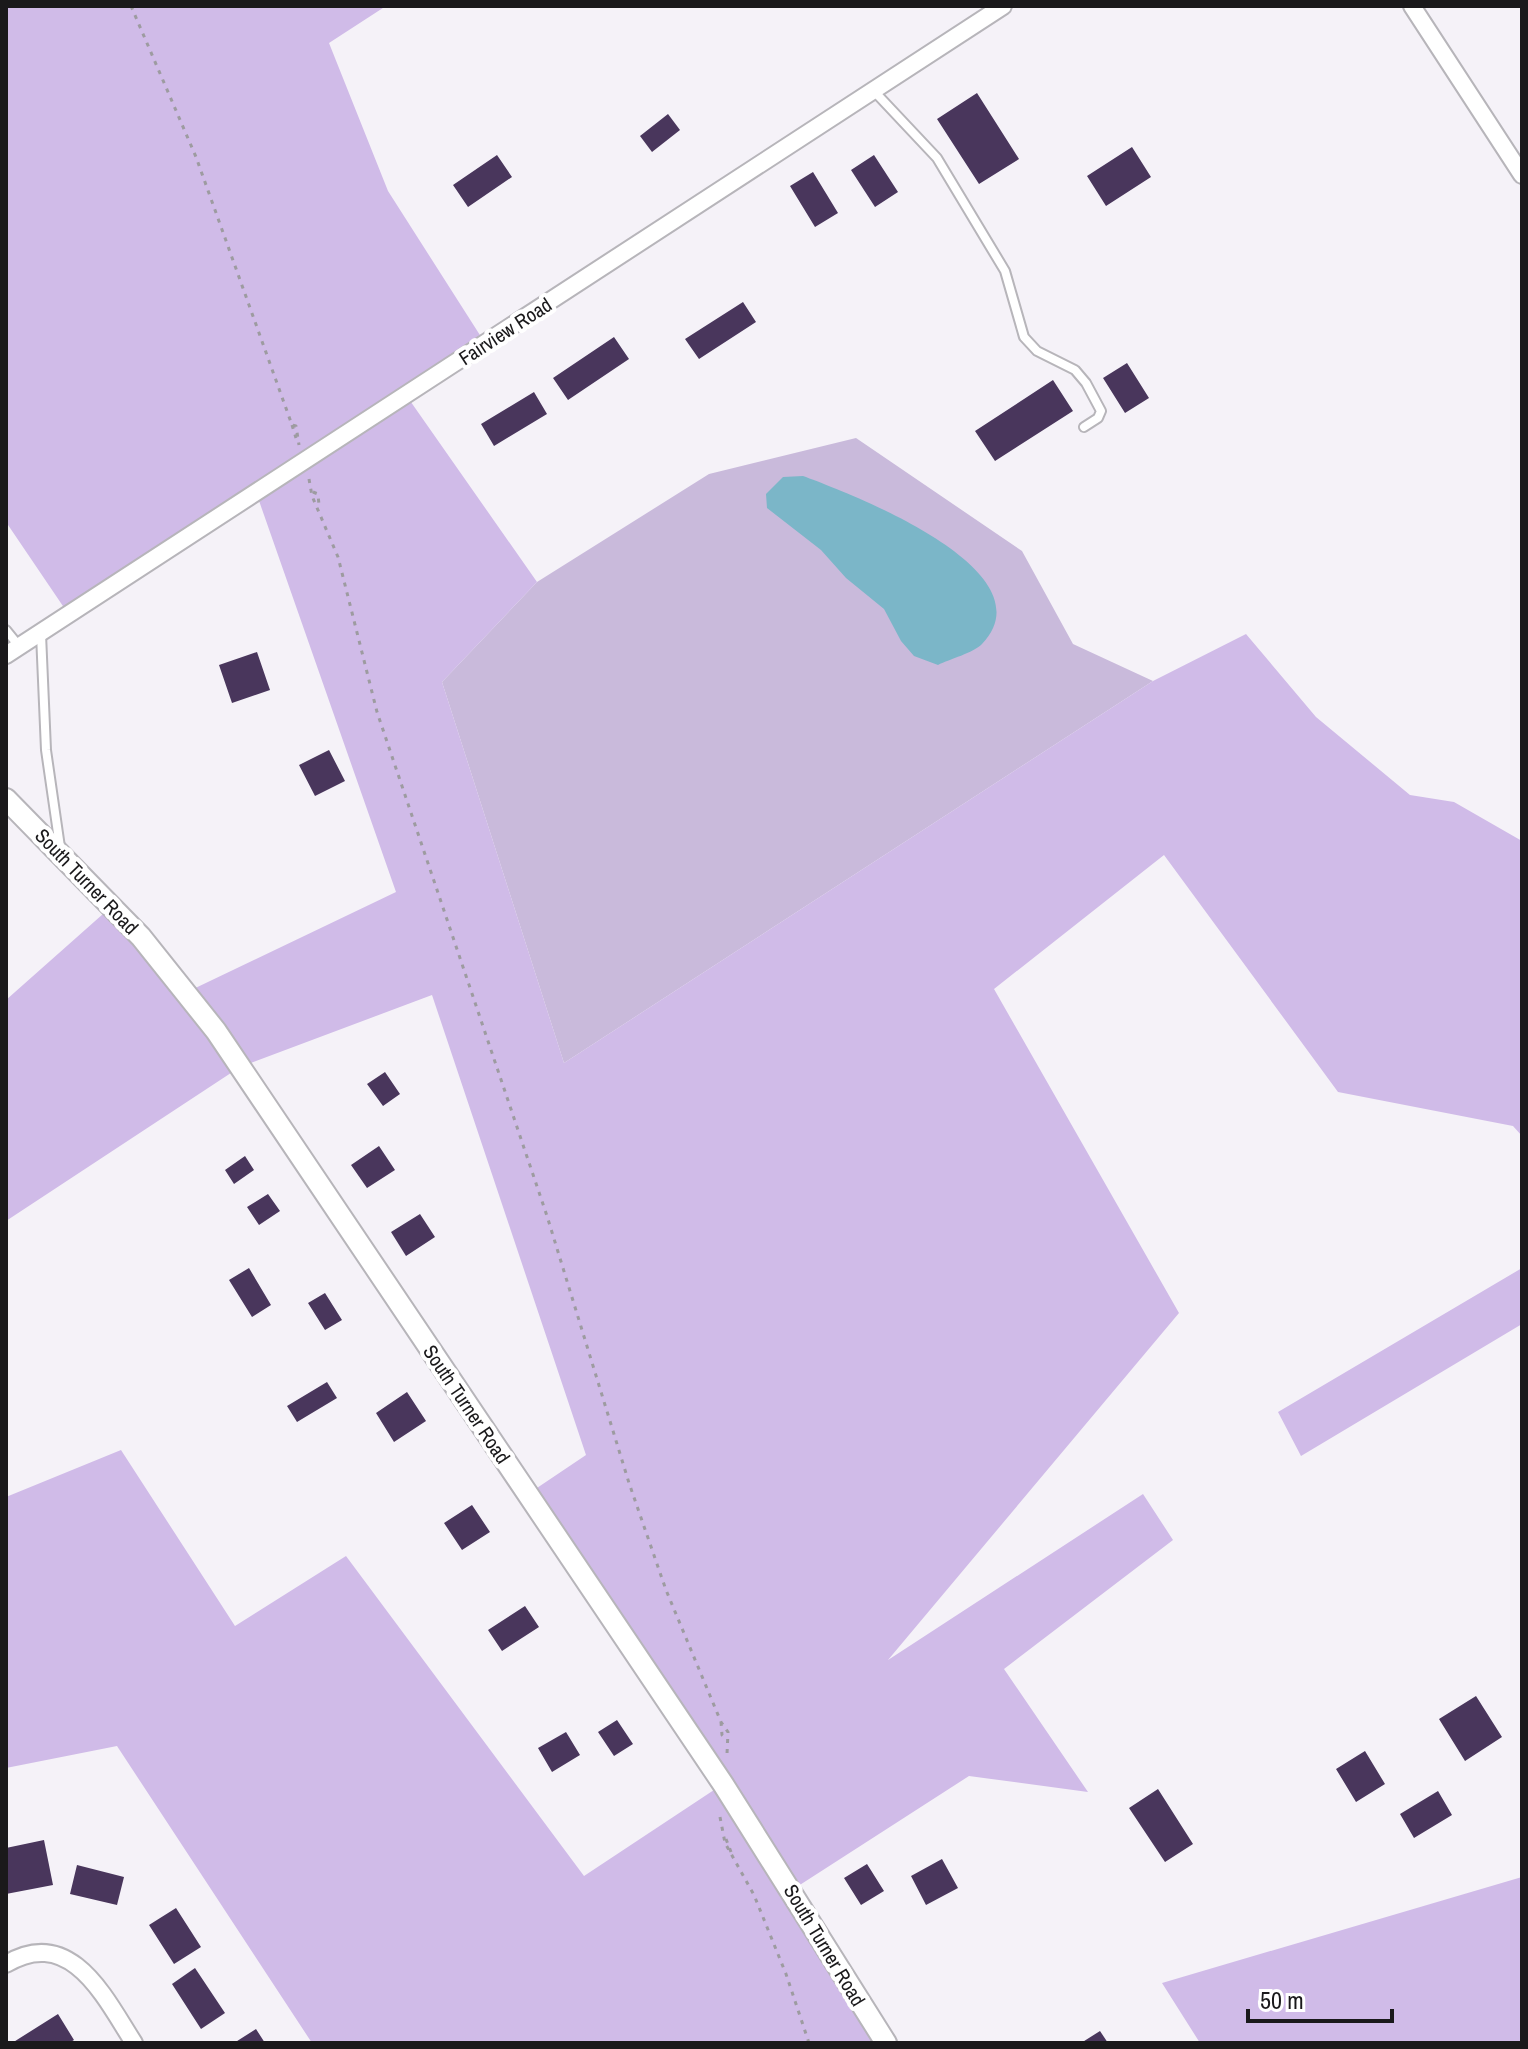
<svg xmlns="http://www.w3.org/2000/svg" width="1528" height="2049" viewBox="0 0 1528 2049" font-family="'Archivo Narrow',sans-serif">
<rect width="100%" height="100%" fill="#f5f2f8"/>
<!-- green -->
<path fill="#c9badb" d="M856,438L1022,551L1073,644L1153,681L564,1063L442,682L537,582L709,474Z"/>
<!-- forest -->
<path fill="#d0bbe8" d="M6,6H386L329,43L388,191L485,343L406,395L537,582L442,682L564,1063L1153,681L1246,634L1316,717L1410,795L1454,802L1522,841V1136L1513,1126L1338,1092L1164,855L994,989L1179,1313L888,1660L1143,1494L1173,1540L1004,1669L1088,1792L969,1776L792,1890L886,2043H312L117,1746L6,1768V1497L121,1450L235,1626L346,1556L584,1876L723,1784L528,1494L586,1455L432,995L240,1067L6,1221V1000L112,906L187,992L396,892L257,495L69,615L6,522Z
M1522,1268V1324L1301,1456L1278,1412Z
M1522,1877V2043H1200L1162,1983Z"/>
<!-- water -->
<path fill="#7bb6c8" d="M803,476C849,493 1052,570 982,644C973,653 950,659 938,665L914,656L901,641L884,609L846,578L821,550L767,508L766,494L783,477Z"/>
<!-- building -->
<path fill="#49365c" d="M977,93L1019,159L979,184L937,119Z
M668,114L680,130L652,152L640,136Z
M1132,147L1151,177L1106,206L1087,176Z
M497,155L512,177L468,207L453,185Z
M874,155L898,192L875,207L851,170Z
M813,172L838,213L815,227L790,186Z
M743,302L756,322L699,359L685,339Z
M614,337L629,359L568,400L553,378Z
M1127,363L1149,398L1125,413L1103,378Z
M1053,380L1073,411L995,461L975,431Z
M534,392L547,414L494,446L481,424Z
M257,652L270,690L232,703L219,665Z
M329,750L345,781L315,796L299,765Z
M385,1072L400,1094L383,1106L367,1084Z
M379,1146L395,1170L367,1188L351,1165Z
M245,1156L254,1170L234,1184L225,1170Z
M268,1194L280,1211L259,1225L247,1207Z
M420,1214L435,1237L406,1256L391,1232Z
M249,1268L271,1305L252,1317L229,1280Z
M325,1293L342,1320L325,1330L308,1303Z
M327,1382L337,1398L297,1422L287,1406Z
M407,1392L426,1421L394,1442L376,1413Z
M472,1505L490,1532L462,1550L444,1523Z
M525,1606L539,1627L502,1651L488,1630Z
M1476,1696L1502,1737L1465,1761L1439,1719Z
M617,1720L633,1744L614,1756L598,1732Z
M566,1732L580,1755L552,1772L538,1748Z
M1365,1751L1385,1784L1356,1802L1336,1769Z
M1158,1789L1193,1844L1165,1862L1129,1808Z
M1438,1791L1452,1815L1414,1838L1400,1814Z
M44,1840L53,1885L6,1894V1848Z
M942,1859L958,1888L926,1905L911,1876Z
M867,1864L884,1891L861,1905L844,1878Z
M77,1865L124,1877L117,1905L70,1894Z
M176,1908L201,1947L174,1964L149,1925Z
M195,1968L225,2013L201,2029L172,1984Z
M58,2014L74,2040L69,2043H12Z
M256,2029L265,2043H234Z
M1100,2031L1108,2043H1081Z"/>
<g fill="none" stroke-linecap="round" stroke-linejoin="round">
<defs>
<path id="service" d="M873,90L937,158L1005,271L1024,337L1037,351L1075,370L1086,383L1101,411L1098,418L1084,427
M6,630L19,646
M41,634L46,750L60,847"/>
<path id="minor" d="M1412,6L1522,175
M6,655L1003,6
M6,1964C71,1925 105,1998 134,2043"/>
<path id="tertiary" d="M6,799L141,937L216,1031L723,1784L886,2043"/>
</defs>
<!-- service casing -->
<use href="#service" stroke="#b7b5ba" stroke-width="12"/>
<!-- minor casing -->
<use href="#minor" stroke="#b7b5ba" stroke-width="20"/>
<!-- tertiary casing -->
<use href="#tertiary" stroke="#b7b5ba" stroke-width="24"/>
<!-- path -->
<path stroke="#9d9ba0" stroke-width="3" stroke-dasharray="4 6" stroke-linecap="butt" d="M131,6L196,157L292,425L296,426L299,445
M292,425L296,438
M309,479L312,496L338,557L377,712L547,1216L629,1483L666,1590L721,1722L728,1732L727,1754
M313,492L318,494L319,505
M721,1722L722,1735L726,1739
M720,1817L725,1843L754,1895L786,1974L809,2043
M726,1839L731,1852"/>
<!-- service -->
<use href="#service" stroke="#fff" stroke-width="8"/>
<!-- minor -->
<use href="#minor" stroke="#fff" stroke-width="16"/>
<!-- tertiary -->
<use href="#tertiary" stroke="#fff" stroke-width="20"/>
</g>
<g text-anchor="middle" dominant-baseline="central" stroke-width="8" stroke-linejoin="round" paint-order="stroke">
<!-- street labels -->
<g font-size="20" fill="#1a191b" stroke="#fff">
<text transform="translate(505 331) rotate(-33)">Fairview Road</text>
<text transform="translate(87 881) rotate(46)">South Turner Road</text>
<text transform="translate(467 1404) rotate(56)">South Turner Road</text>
<text transform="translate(825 1945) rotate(59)">South Turner Road</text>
</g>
</g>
<!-- border -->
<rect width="1528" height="2049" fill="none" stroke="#1a191b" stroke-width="16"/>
<!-- scale -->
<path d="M1248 2009v12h144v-12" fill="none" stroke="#1a191b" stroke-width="4"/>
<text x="1260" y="2009" font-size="24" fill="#1a191b" stroke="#ffffff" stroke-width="6" paint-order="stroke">50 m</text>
</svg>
